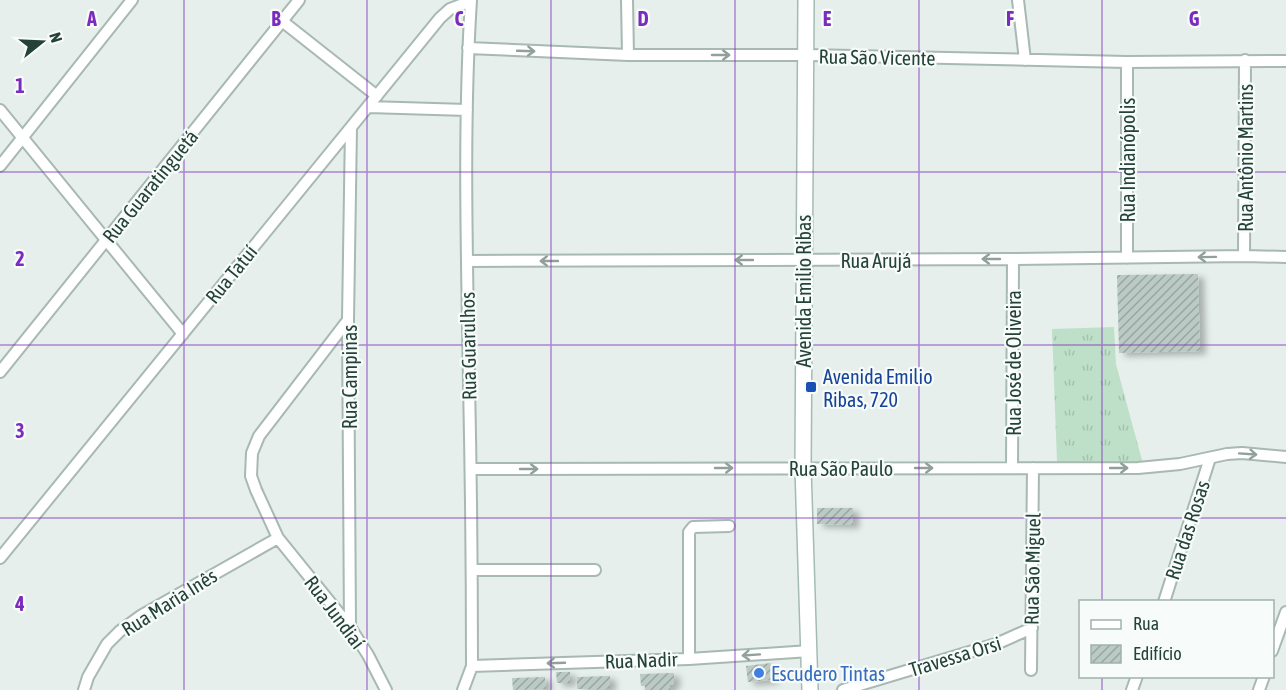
<svg xmlns="http://www.w3.org/2000/svg" width="1286" height="690" viewBox="0 0 1286 690" font-family="'Asap Condensed',sans-serif">
<defs>
<pattern id="grass-tufts" width="24" height="20" patternUnits="userSpaceOnUse" patternTransform="scale(1.5)"><rect width="24" height="20" fill="#bfe0c8"/><path d="M3 7l-1-3M5 7V3M7 7l1-3M15 17l-1-3M17 17v-4M19 17l1-3" fill="none" stroke="#a4c1ad"/></pattern>
<pattern id="building-hatch" width="6" height="6" patternUnits="userSpaceOnUse" patternTransform="scale(1.5)"><rect width="6" height="6" fill="#bbcac4"/><path d="M-1 1l2-2M0 6l6-6M5 7l2-2" fill="none" stroke="#98a6a0"/></pattern>
<filter id="shadow"><feDropShadow dx="6" dy="3.5" stdDeviation="3" flood-color="#0004"/></filter>
</defs>
<rect width="100%" height="100%" fill="#e6efeb"/>
<!-- grass -->
<path fill="url(#grass-tufts)" d="M1114,327L1116,364L1143,464L1057,462L1052,329Z"/>
<!-- building -->
<path fill="url(#building-hatch)" filter="url(#shadow)" d="M1198,274L1200,351L1119,353L1117,275Z
M817,508H853V525L817,524Z
M771,663L773,680L748,682L746,666Z
M556,672H570V683H557Z
M674,673V685H670V690H645V686H641L640,674Z
M610,676V688H606V690L577,689V677Z
M545,677L546,689L513,690L512,678Z"/>
<g fill="none" stroke-linecap="round" stroke-linejoin="round">
<defs>
<path id="street" d="M627,0L628,55
M1018,0L1025,60
M282,21L377,96
M468,48L628,55H807L1127,62L1286,61
M1127,62V258
M368,107L467,110
M0,110L183,334
M0,166L132,0
M1244,256L1245,60
M467,261L1013,259L1244,256L1286,257
M348,320L259,436L252,453L251,476L256,490L278,538L350,627L368,655L386,690
M0,372L299,0
M1012,468L1013,259
M471,469L1138,468L1180,464L1227,454L1242,453L1286,457
M0,558L440,18L450,9L471,1
M472,570H595
M1164,602L1210,458
M350,627L348,320L351,127
M1272,651L1286,612
M689,659V532L693,527L729,526
M472,666L689,659L810,651
M1031,670L1033,468
M84,690L88,677L107,644L120,631L142,615L278,538
M463,690L472,666C472,571 471,477 469,383C467,255 463,127 471,0
M843,690L996,644L1032,628
M1132,690L1137,676
M1259,690L1264,676"/>
<path id="secondary" d="M806,0L803,468L810,690"/>
</defs>
<!-- street casing -->
<use href="#street" stroke="#a8b8b2" stroke-width="14"/>
<!-- secondary casing -->
<use href="#secondary" stroke="#a4bbb3" stroke-width="18"/>
<!-- street -->
<use href="#street" stroke="#fff" stroke-width="10"/>
<!-- secondary -->
<use href="#secondary" stroke="#fff" stroke-width="15"/>
</g>
<!-- one-way arrows -->
<defs><path id="oneway-shaft" d="M-6 0H5M1.5-3L5.5 0L1.5 3" fill="none" stroke-width="1.6" stroke-linecap="round" stroke-linejoin="round" transform="scale(1.5)"/></defs>
<g stroke="#92a09c">
<use href="#oneway-shaft" transform="translate(526 51) rotate(2)"/>
<use href="#oneway-shaft" transform="translate(721 55)"/>
<use href="#oneway-shaft" transform="translate(1207 257) rotate(179)"/>
<use href="#oneway-shaft" transform="translate(991 259) rotate(180)"/>
<use href="#oneway-shaft" transform="translate(744 260) rotate(180)"/>
<use href="#oneway-shaft" transform="translate(549 261) rotate(-180)"/>
<use href="#oneway-shaft" transform="translate(1248 454) rotate(4)"/>
<use href="#oneway-shaft" transform="translate(724 468)"/>
<use href="#oneway-shaft" transform="translate(924 468)"/>
<use href="#oneway-shaft" transform="translate(1119 468)"/>
<use href="#oneway-shaft" transform="translate(529 469)"/>
<use href="#oneway-shaft" transform="translate(751 655) rotate(176)"/>
<use href="#oneway-shaft" transform="translate(556 663) rotate(178)"/>
</g>
<!-- grid -->
<path fill="none" stroke="#7b2cbf" stroke-width="1.5" stroke-opacity="0.55" d="M184,0V690M367,0V690M551,0V690M735,0V690M919,0V690M1102,0V602M0,172H1286M0,345H1286M0,518H1286M1102,676V690"/>
<!-- markers -->
<rect fill="#1a4fb4" stroke="#f7fbf9" stroke-width="2" x="805" y="381" width="12" height="12" rx="3"/>
<circle fill="#3f7fe0" stroke="#f7fbf9" stroke-width="2" cx="759" cy="673" r="6"/>
<g text-anchor="middle" dominant-baseline="central" stroke-width="4.5" stroke-linejoin="round" paint-order="stroke">
<!-- street labels -->
<g font-size="20" fill="#24423a" stroke="#f7fbf9">
<text transform="translate(877 57) rotate(1)">Rua São Vicente</text>
<text transform="translate(1245 158) rotate(-90)">Rua Antônio Martins</text>
<text transform="translate(1127 160) rotate(-90)">Rua Indianópolis</text>
<text transform="translate(150 186) rotate(-51)">Rua Guaratinguetá</text>
<text x="876" y="260">Rua Arujá</text>
<text transform="translate(231 274) rotate(-51)">Rua Tatuí</text>
<text transform="translate(803 291) rotate(-90)">Avenida Emilio Ribas</text>
<text transform="translate(468 346) rotate(-91)">Rua Guarulhos</text>
<text transform="translate(1013 363) rotate(-90)">Rua José de Oliveira</text>
<text transform="translate(349 377) rotate(-90)">Rua Campinas</text>
<text x="841" y="468">Rua São Paulo</text>
<text transform="translate(1187 530) rotate(-72)">Rua das Rosas</text>
<text transform="translate(1032 569) rotate(-89)">Rua São Miguel</text>
<text transform="translate(169 602) rotate(-32)">Rua Maria Inês</text>
<text transform="translate(335 612) rotate(53)">Rua Jundiaí</text>
<text transform="translate(955 656) rotate(-17)">Travessa Orsi</text>
<text transform="translate(641 660) rotate(-2)">Rua Nadir</text>
</g>
<!-- transit labels -->
<g font-size="20" fill="#164399" stroke="#f7fbf9" text-anchor="start">
<text x="823" y="376">Avenida Emilio<tspan x="823" dy="23">Ribas, 720</tspan></text>
</g>
<!-- shop labels -->
<g font-size="20" fill="#366cbe" stroke="#f7fbf9" text-anchor="start">
<text x="771" y="673">Escudero Tintas</text>
</g>
</g>
<g font-size="20" text-anchor="middle" font-weight="bold" fill="#7b2cbf" stroke="#f7fbf9" stroke-width="4.5" stroke-linejoin="round" paint-order="stroke">
<text x="92" y="26">A</text>
<text x="276" y="26">B</text>
<text x="459" y="26">C</text>
<text x="643" y="26">D</text>
<text x="827" y="26">E</text>
<text x="1010" y="26">F</text>
<text x="1194" y="26">G</text>
<text x="20" y="93">1</text>
<text x="20" y="266">2</text>
<text x="20" y="438">3</text>
<text x="20" y="611">4</text>
</g>
<!-- legend -->
<rect x="1079" y="600" width="195" height="78" fill="#f7fbf9" stroke="#a3b1ad" stroke-width="1.5"/>
<rect x="1091" y="620" width="30" height="9" fill="#ffffff" stroke="#a3b1ad" stroke-width="1.5"/>
<text x="1133" y="630" font-size="18" fill="#24423a">Rua</text>
<rect x="1091" y="645" width="30" height="18" fill="url(#building-hatch)" stroke="#a3b1ad" stroke-width="1.5"/>
<text x="1133" y="660" font-size="18" fill="#24423a">Edifício</text>
<!-- north arrow -->
<g transform="translate(42 42) rotate(72)" stroke="#f7fbf9" stroke-width="4.5" paint-order="stroke">
<path d="M0-4.5L10 22L0 15L-10 22Z" fill="#24423a"/>
<text y="-9" font-size="16" font-weight="bold" text-anchor="middle" fill="#24423a">N</text>
</g>
</svg>
